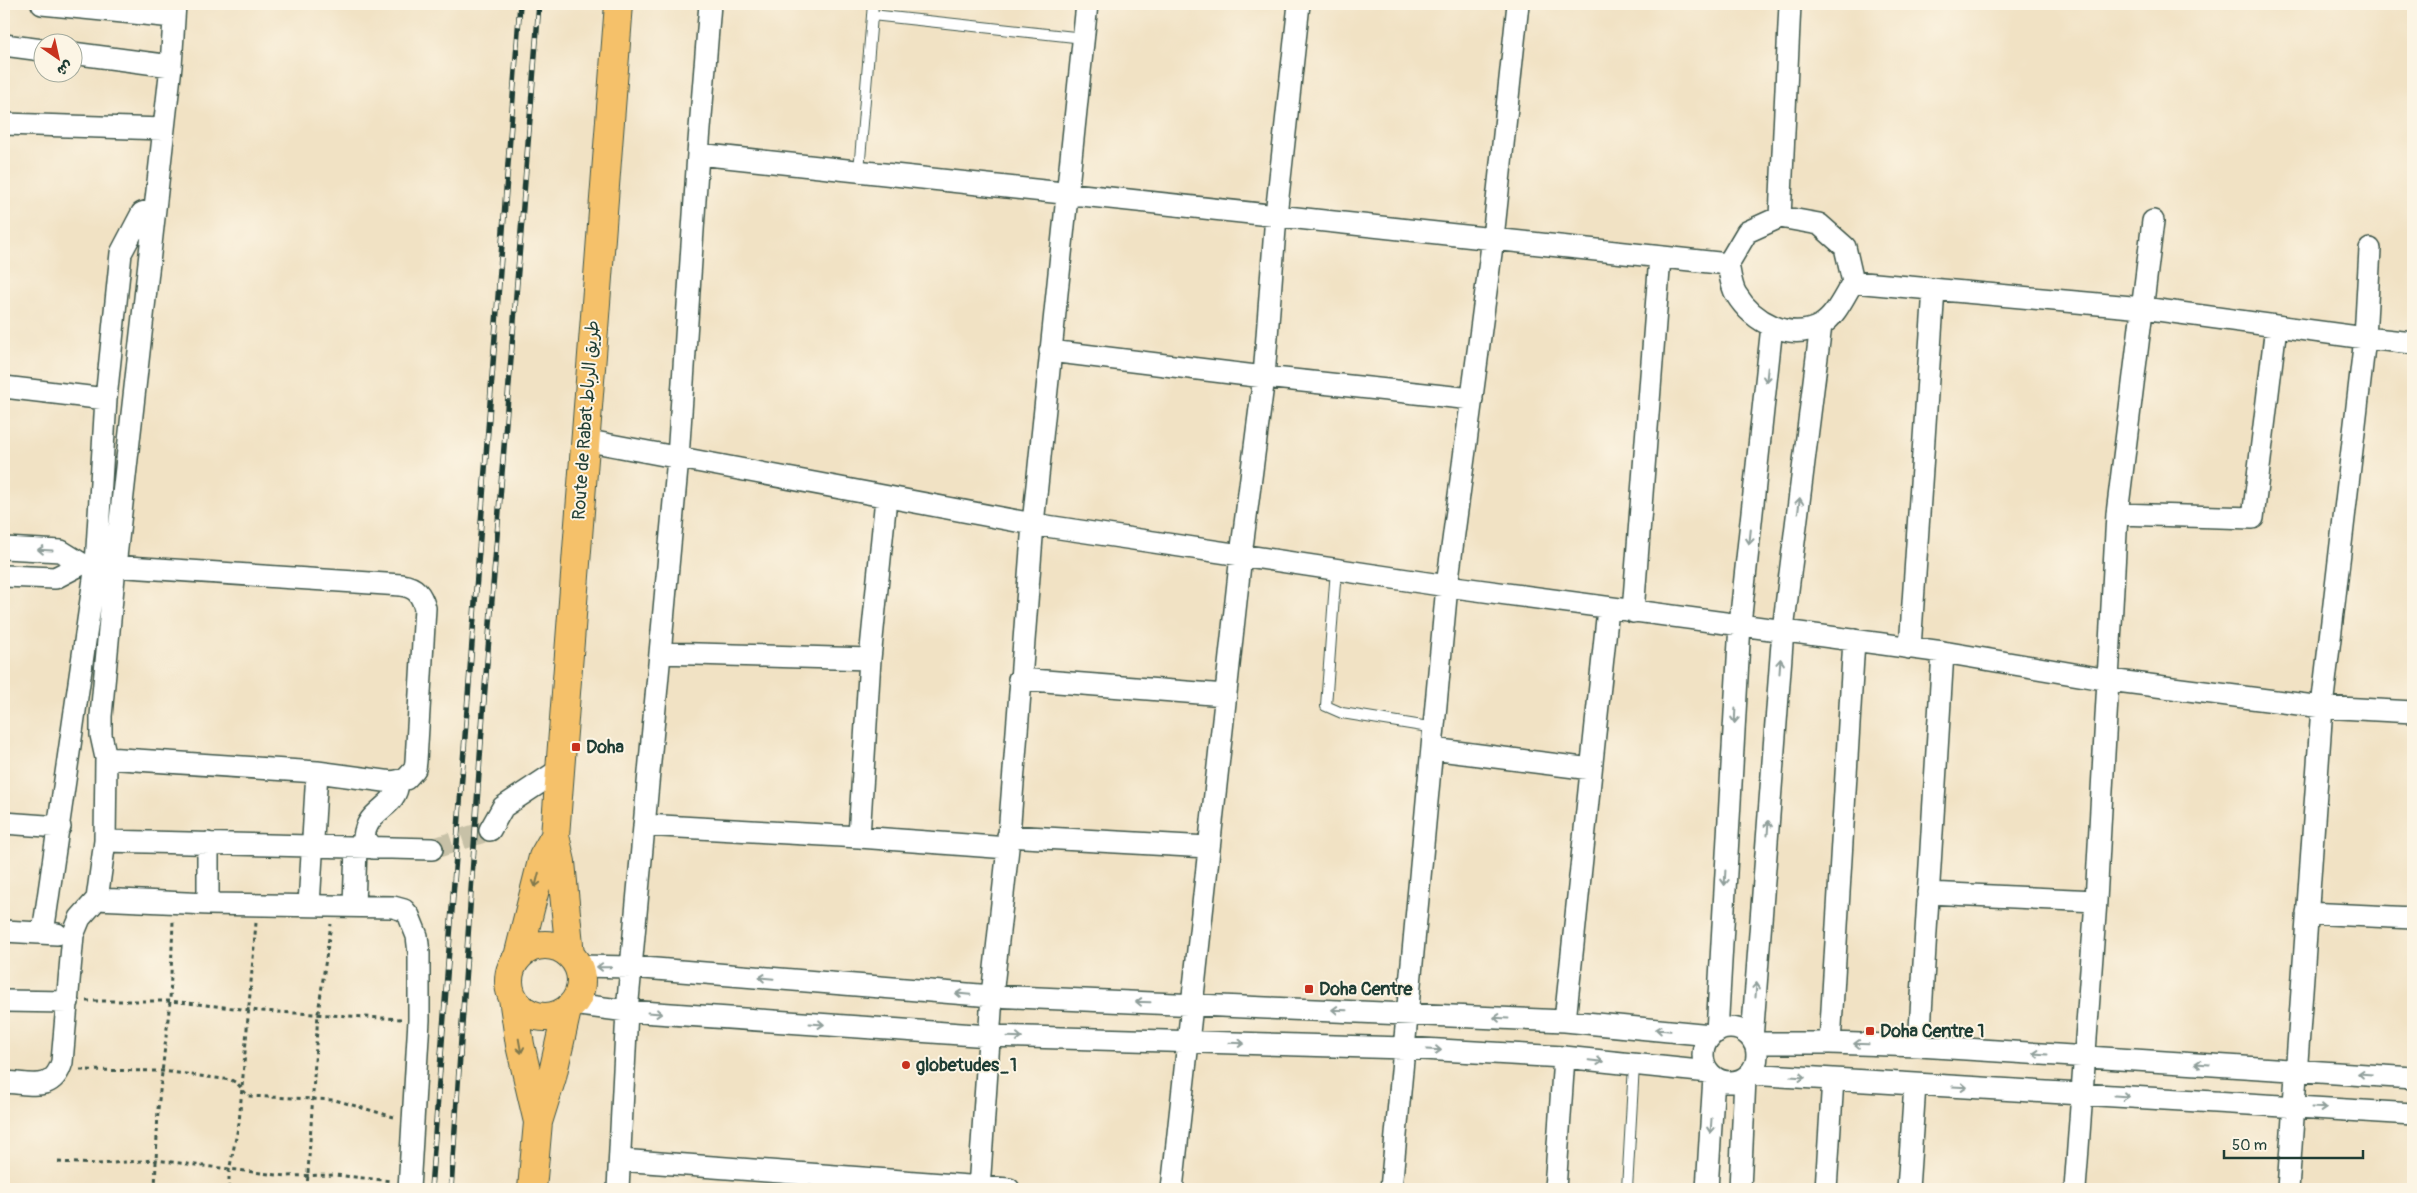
<svg xmlns="http://www.w3.org/2000/svg" width="2417" height="1193" viewBox="0 0 2417 1193" font-family="Pangolin,'Playpen Sans Arabic',sans-serif">
<rect width="100%" height="100%" fill="#fcf5e5"/>
<filter id="ink" filterUnits="userSpaceOnUse"><feTurbulence type="fractalNoise" baseFrequency=".02" numOctaves="2"/><feDisplacementMap in="SourceGraphic" scale="10" xChannelSelector="R" yChannelSelector="G"/><feConvolveMatrix kernelMatrix="1 2 1 2 8 2 1 2 1" color-interpolation-filters="sRGB"/></filter>
<filter id="wash" filterUnits="userSpaceOnUse"><feTurbulence type="fractalNoise" baseFrequency=".0096" numOctaves="4" result="noise"/><feDisplacementMap in="SourceGraphic" scale="20" xChannelSelector="R" yChannelSelector="G"/><feGaussianBlur stdDeviation="1.12" result="paint"/><feColorMatrix in="noise" values="0 0 0 0 0 0 0 0 0 0 0 0 0 0 0 0 0 1.4 0 .05"/><feComposite in="paint" operator="in"/></filter>
<g filter="url(#wash)">
<rect width="100%" height="100%" fill="#f1e2c4"/>
</g>
<g filter="url(#ink)">
<g fill="none" stroke-linecap="round" stroke-linejoin="round">
<!-- street-tunnel -->
<path stroke="#c7c1a7" stroke-width="21" stroke-dasharray="21 11" stroke-linecap="butt" d="M432,849L490,830"/>
<defs>
<path id="lane" d="M872,15L1084,38
M859,171L873,4
M1336,569L1326,706L1342,713L1435,728
M1627,1189L1634,1065"/>
<path id="street" d="M42,4L174,17
M4,45L42,50
M72,53L171,66
M4,124L164,129
M698,154L1728,264
M1780,217L1819,224L1845,247L1853,282C1844,296 1836,316 1821,325C1790,342 1753,322 1736,294C1731,286 1730,273 1728,264L1747,232Z
M1780,217L1790,4
M2370,249L2365,338L2413,343
M1853,282L2143,308L2365,338L2322,707L2288,1189
M1050,351L1264,377L1472,399
M4,387L106,399L96,565L43,933
M106,399L121,253L142,213L155,209
M584,440L1033,524L1447,586L1943,652L2109,680L2322,707L2413,712
M2117,514L2253,518L2276,326
M4,548L61,551L82,564L401,585C416,587 421,594 425,608L416,761L415,769L406,779L392,782L317,772L106,758
M4,576L55,578L82,564
M1633,612L1660,257
M1910,648L1934,289
M661,653L870,659
M1019,679L1225,695
M1432,749L1591,769
M4,823L60,827
M644,825L859,837L1008,848
M490,830L503,807L559,770
M1008,836L1208,847
M859,837L870,659L886,498
M105,841L432,849
M373,848L364,837C367,808 397,809 398,782
M1928,893L2096,901
M97,899L208,904L393,907L404,910L409,916L417,936L419,953V1020L409,1189
M208,904V843
M309,905L317,772
M354,906L356,847
M2307,913L2413,918
M4,931L57,934
M579,966L631,967L992,996L1565,1021L1711,1035
M4,1001L68,1002
M572,1004L627,1011L990,1036L1405,1048L1564,1057L1709,1072
M1565,1021L1608,609
M1703 1055a27 27 0 1 1 54 0a27 27 0 1 1-54 0Z
M1717,1032L1740,624L1772,326
M1752,1039L1783,630L1821,325
M1754,1043H1830L1919,1046L2413,1078
M1830,1043L1854,640
M1919,1046L1943,652
M1749,1074L2413,1114
M4,1082C31,1083 53,1093 62,1062L73,935L80,918L97,899L105,841L106,758L101,735V716L115,566L171,66L175,4
M620,1160L1009,1189
M618,1189L627,1011L678,458L698,154L710,4
M979,1189L992,996L1008,848L1033,524L1087,4
M1172,1189L1241,555L1264,377L1276,215L1299,4
M1391,1189L1447,586L1493,238L1518,4
M1555,1189L1564,1057
M1707,1189L1714,1077
M1740,1189L1745,1078
M1826,1189L1833,1079
M1908,1189L1915,1085
M2075,1189L2096,901L2117,514L2153,221"/>
<path id="primary" d="M509 981a36 36 0 1 1 72 0a36 36 0 1 1-72 0Z
M570,955L561,862L555,836L619,4
M518,957L543,857L555,836
M513,998L520,1045L538,1122
M532,1189L538,1122L552,1077L567,1010"/>
</defs>
<!-- lane casing -->
<use href="#lane" stroke="#3e564a" stroke-width="12"/>
<!-- street casing -->
<use href="#street" stroke="#3e564a" stroke-width="24"/>
<!-- primary casing -->
<use href="#primary" stroke="#3e564a" stroke-width="30"/>
<!-- path -->
<path stroke="#3e564a" stroke-width="3" stroke-dasharray="4 4" stroke-linecap="butt" d="M86,1001H170L260,1011L401,1019
M80,1070L162,1071L231,1080L237,1083L248,1096L335,1100L394,1117
M58,1162L98,1164L155,1160L286,1176L335,1175L392,1181
M155,1189L158,1109L170,1001L173,921
M229,1189V1171L239,1123L256,923
M307,1189L318,1013L331,924"/>
<!-- lane -->
<use href="#lane" stroke="#fff" stroke-width="10"/>
<!-- street -->
<use href="#street" stroke="#fff" stroke-width="21"/>
<!-- primary -->
<use href="#primary" stroke="#f5c16b" stroke-width="28"/>
<defs>
<path id="rail" d="M431,1189L520,4
M451,1189L483,713L539,4"/>
</defs>
<!-- rail casing -->
<use href="#rail" stroke="#1f3d34" stroke-width="5.5"/>
<!-- rail -->
<use href="#rail" stroke="#fcf5e5" stroke-width="4" stroke-dasharray="11" stroke-linecap="butt"/>
</g>
<!-- one-way arrows -->
<defs><path id="oneway-shaft" d="M-6 0H5M1.5-3L5.5 0L1.5 3" fill="none" stroke-width="1.6" stroke-linecap="round" stroke-linejoin="round" transform="scale(1.25)"/></defs>
<g stroke="#8f9e9a">
<use href="#oneway-shaft" transform="translate(1767 375) rotate(96)"/>
<use href="#oneway-shaft" transform="translate(1799 505) rotate(-83)"/>
<use href="#oneway-shaft" transform="translate(1750 537) rotate(96)"/>
<use href="#oneway-shaft" transform="translate(45 550) rotate(-177)"/>
<use href="#oneway-shaft" transform="translate(1780 666) rotate(-86)"/>
<use href="#oneway-shaft" transform="translate(1735 716) rotate(93)"/>
<use href="#oneway-shaft" transform="translate(1768 828) rotate(-86)"/>
<use href="#oneway-shaft" transform="translate(1725 878) rotate(93)"/>
<use href="#oneway-shaft" transform="translate(604 967) rotate(-179)"/>
<use href="#oneway-shaft" transform="translate(766 978) rotate(-175)"/>
<use href="#oneway-shaft" transform="translate(1756 990) rotate(-86)"/>
<use href="#oneway-shaft" transform="translate(963 994) rotate(-175)"/>
<use href="#oneway-shaft" transform="translate(1143 1002) rotate(-178)"/>
<use href="#oneway-shaft" transform="translate(1339 1010) rotate(-178)"/>
<use href="#oneway-shaft" transform="translate(655 1013) rotate(4)"/>
<use href="#oneway-shaft" transform="translate(1501 1018) rotate(-177)"/>
<use href="#oneway-shaft" transform="translate(817 1024) rotate(4)"/>
<use href="#oneway-shaft" transform="translate(1663 1030) rotate(-174)"/>
<use href="#oneway-shaft" transform="translate(1015 1037) rotate(2)"/>
<use href="#oneway-shaft" transform="translate(1237 1043) rotate(2)"/>
<use href="#oneway-shaft" transform="translate(1861 1044) rotate(-178)"/>
<use href="#oneway-shaft" transform="translate(1434 1050) rotate(3)"/>
<use href="#oneway-shaft" transform="translate(2040 1054) rotate(-176)"/>
<use href="#oneway-shaft" transform="translate(1596 1061) rotate(6)"/>
<use href="#oneway-shaft" transform="translate(2202 1064) rotate(-176)"/>
<use href="#oneway-shaft" transform="translate(2365 1074) rotate(-176)"/>
<use href="#oneway-shaft" transform="translate(1798 1077) rotate(4)"/>
<use href="#oneway-shaft" transform="translate(1960 1087) rotate(3)"/>
<use href="#oneway-shaft" transform="translate(2122 1096) rotate(4)"/>
<use href="#oneway-shaft" transform="translate(2319 1108) rotate(3)"/>
<use href="#oneway-shaft" transform="translate(1711 1126) rotate(94)"/>
</g>
<g stroke="#7f784d">
<use href="#oneway-shaft" transform="translate(537 880) rotate(104)"/>
<use href="#oneway-shaft" transform="translate(520 1046) rotate(80)"/>
</g>
</g>
<!-- markers -->
<g fill="#c8321e" stroke="#fcf5e5" stroke-width="2">
<rect x="571" y="742" width="10" height="10" rx="2.5"/>
<rect x="1304" y="984" width="10" height="10" rx="2.5"/>
<rect x="1865" y="1026" width="10" height="10" rx="2.5"/>
<circle cx="906" cy="1065" r="5"/>
</g>
<g text-anchor="middle" dominant-baseline="central" stroke-width="4" stroke-linejoin="round" paint-order="stroke">
<!-- street labels -->
<g font-size="18" fill="#1f3d34" stroke="#fcf5e5">
<text transform="translate(586 420) rotate(-86)">Route de Rabat طريق الرباط</text>
</g>
<!-- poi labels -->
<g font-size="18" font-weight="bold" fill="#1f3d34" stroke="#fcf5e5" text-anchor="start">
<text x="586" y="747">Doha</text>
<text x="1319" y="989">Doha Centre</text>
<text x="1880" y="1031">Doha Centre 1</text>
<text x="916" y="1065">globetudes_1</text>
</g>
</g>
<!-- margin -->
<rect width="2417" height="1193" fill="none" stroke="#fcf5e5" stroke-width="20"/>
<!-- north arrow -->
<g transform="translate(58 58) rotate(146)"><circle r="24" fill="#fcf5e5" stroke="#a4ab9e"/>
<path d="M0-4L9 19L0 12L-9 19Z" fill="#c8321e"/>
<text y="-8" font-size="14" font-weight="bold" text-anchor="middle" fill="#1f3d34">ش</text>
</g>
<!-- scale -->
<path d="M2224 1150v8h139v-8" fill="none" stroke="#1f3d34" stroke-width="2.5"/>
<text x="2232" y="1150" font-size="15" fill="#1f3d34" stroke="#fcf5e5" stroke-width="4" paint-order="stroke">50 m</text>
</svg>
